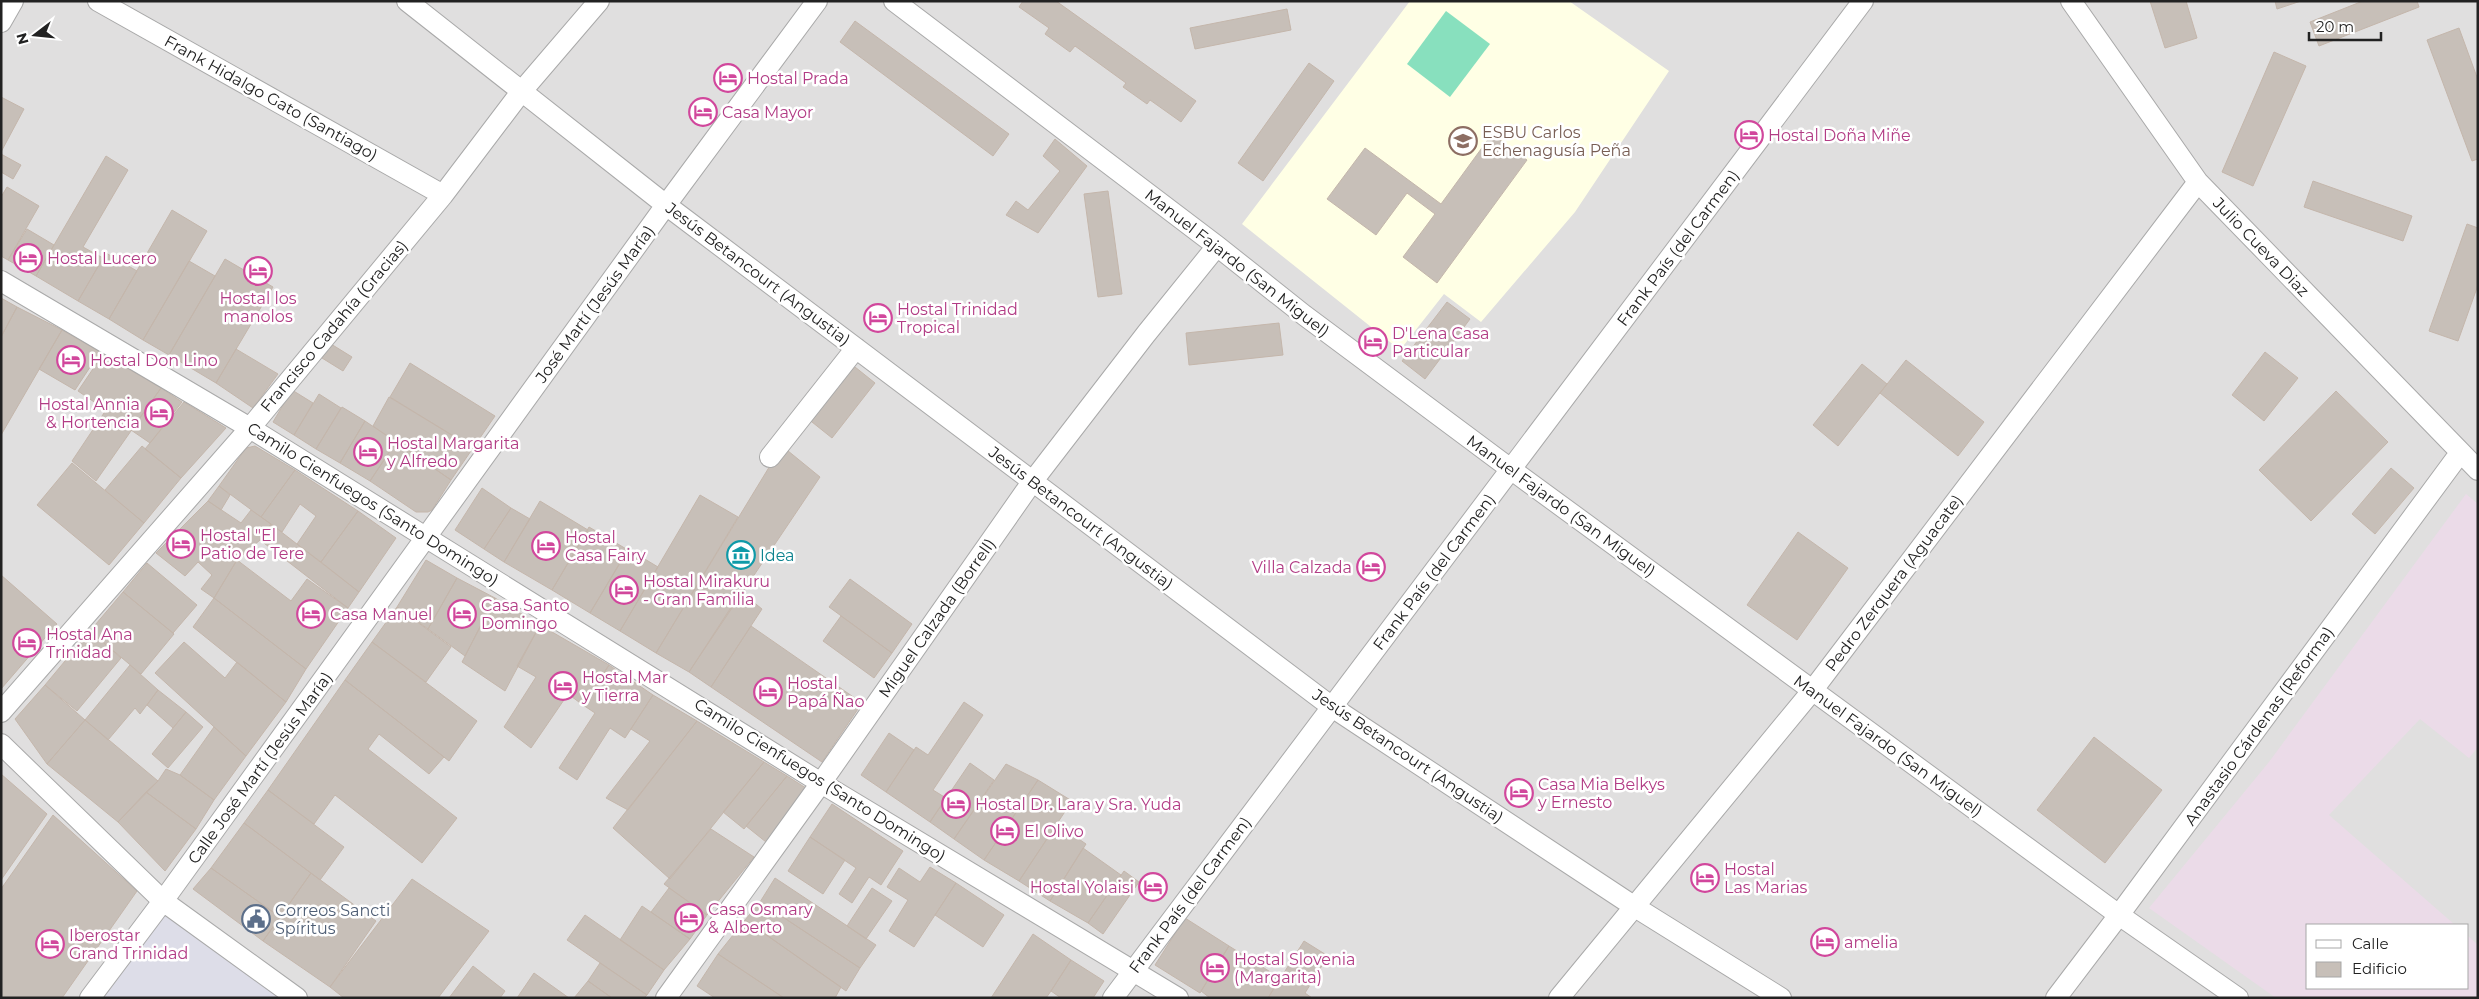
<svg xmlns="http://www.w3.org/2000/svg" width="2479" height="999" viewBox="0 0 2479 999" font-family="Montserrat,sans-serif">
<rect width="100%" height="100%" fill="#f2efe9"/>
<!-- residential -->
<path fill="#e0dfdf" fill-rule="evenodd" d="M1,1H2478V998H1ZM2308,925H2468V988H2308Z"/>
<!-- industrial -->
<path fill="#ebdbe8" d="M2466,494L2478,504V747L2469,758L2420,719L2329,815L2455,925H2308V988H2468V936L2478,945V998H2276L2149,908L2269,762Z"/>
<!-- education -->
<path fill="#ffffe5" d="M1410,1H1569L1669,71L1575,212L1481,322L1444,294L1400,350L1242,224Z"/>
<!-- pitch -->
<path fill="#88e0be" d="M1446,11L1490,44L1450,97L1407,64Z"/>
<!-- plaza -->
<path fill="#dddde8" d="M161,886L310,998H78Z"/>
<!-- building -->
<path fill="#c7bfb8" stroke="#c4b6ab" d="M1023,1H1056L1196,101L1181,122L1150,100L1147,104L1123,87L1126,83L1075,46L1070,52L1045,34L1049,28L1019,7Z
M2150,1H2186L2197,38L2165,48Z
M2275,1H2301L2277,9Z
M2363,1H2417L2419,7L2319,46L2310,22Z
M1287,9L1291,30L1195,49L1190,28Z
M855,21L1009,134L993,156L840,42Z
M2459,28L2478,80V159L2472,161L2427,40Z
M2274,52L2306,66L2253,186L2222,172Z
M1309,63L1334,81L1263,181L1238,163Z
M1,97L24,109L1,152Z
M1492,134L1527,160L1437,283L1403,257L1435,214L1407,193L1376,235L1327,199L1365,148L1441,204Z
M1055,139L1087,166L1038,233L1006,215L1016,201L1028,210L1060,171L1043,156Z
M1,154L21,165L13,179L1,172Z
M106,156L128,170L83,247L103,258L78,301L36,276Z
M2313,181L2412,216L2403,241L2304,207Z
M7,187L39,206L8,260L1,256V197Z
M1108,191L1122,294L1098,297L1084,194Z
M172,210L207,231L143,340L109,319Z
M2467,224L2478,228V285L2458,341L2429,331Z
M27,229L54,245L36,276L8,260Z
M106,253L137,271L109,319L78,301Z
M225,259L273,287L216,383L169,355Z
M189,261L215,276L169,355L143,340Z
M1,298L17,307L1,337Z
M1447,302L1470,319L1425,379L1402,361Z
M17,307L62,330L1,435V337Z
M1279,323L1283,355L1189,365L1186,333Z
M62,330L100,352L75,390L39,369Z
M331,344L352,357L343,371L322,358Z
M236,349L278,374L253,408L216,383Z
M2265,352L2298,378L2264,421L2232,395Z
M103,354L161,388L96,481L72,461L106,410L78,391Z
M1906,360L1984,422L1958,456L1880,393Z
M410,363L495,416L473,448L390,397Z
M850,363L875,383L832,438L807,418Z
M1862,364L1887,384L1838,446L1813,425Z
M161,388L182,402L150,443L131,430Z
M292,390L313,403L294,435L273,422Z
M2336,391L2388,442L2311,521L2259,470Z
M319,394L341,408L316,449L294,435Z
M389,397L473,448L451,480L373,426Z
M184,402L226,428L181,478L145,449Z
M342,407L365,421L340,463L316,449Z
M365,421L396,442L370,481L340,463Z
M396,442L451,480L432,510L428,512H416L370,481Z
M142,446L181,478L144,523L105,490Z
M255,446L295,470L261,517L219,486L246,448Z
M782,446L820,477L689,672L656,653Z
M72,463L144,523L109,565L37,505Z
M2391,468L2414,488L2375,534L2352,514Z
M295,470L358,511L321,562L297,544L316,516L300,504L282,532L261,517Z
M219,486L230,495L221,510L208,501Z
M482,488L511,508L484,549L455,530Z
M700,495L738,517L656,653L620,631Z
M208,501L241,523L251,510L271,524L260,540L237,560L214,598L201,589L212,575L198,562L185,576L156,553Z
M540,501L588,530L552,590L504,562Z
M511,508L530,519L504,562L484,549Z
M358,511L396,538L359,592L321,562Z
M271,524L359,592L348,608L260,540Z
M589,527L628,550L590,613L552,590Z
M1798,532L1848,568L1797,640L1747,605Z
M628,549L658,567L620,631L590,613Z
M237,560L291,601L307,579L348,608L306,669L214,598Z
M426,560L457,578L428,629L397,607Z
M147,563L197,605L173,633L123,592Z
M1,575L57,624L1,689Z
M457,578L495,598L465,656L428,629Z
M850,579L912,624L892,653L829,607Z
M123,592L174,634L141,674L90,631Z
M741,592L762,609L711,687L689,672Z
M214,598L306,669L286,702L193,627Z
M495,598L540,625L505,691L462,662Z
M397,607L451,647L426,682L372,642Z
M841,616L892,653L874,678L823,641Z
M540,625L609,665L583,705L568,694L531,748L504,727L536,677L517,666Z
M751,626L862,703L822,762L711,687Z
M90,631L121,658L77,711L45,685Z
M184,642L225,678L237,662L286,702L246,756L155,673Z
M372,642L477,721L449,761L345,680Z
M130,665L158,690L140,714L135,708L108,740L85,720Z
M609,665L653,695L625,738L610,728L577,780L559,768L595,713L583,705Z
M345,680L444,757L429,774L379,734L368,749L457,818L422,863L335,795L314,824L268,790Z
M45,685L85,720L47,764L15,719Z
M158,690L186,712L173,728L147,705Z
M653,695L697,721L628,810L606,798L650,741L631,729Z
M964,702L983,715L933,790L946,798L930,822L886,792L916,747L928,755Z
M186,712L203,727L168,768L152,754Z
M85,720L158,781L118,822L47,764Z
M697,721L764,762L670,879L613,828Z
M214,727L246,756L214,800L180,775Z
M889,733L914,750L886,792L861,775Z
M2094,737L2162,790L2105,863L2037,810Z
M764,762L787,776L744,829L723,812Z
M970,763L994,780L954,839L930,822Z
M1006,764L1038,780L984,860L954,839Z
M166,769L180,775L214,800L196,829L146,792L158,781Z
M1,774L47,814L1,880Z
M787,776L809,790L766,842L746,826Z
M1038,780L1072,801L1019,881L984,860Z
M268,790L344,847L320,880L244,823Z
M146,792L196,829L165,871L118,822Z
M832,804L903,851L881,885L869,877L852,903L839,894L856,868L810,837Z
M53,815L137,891L62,998H1V889Z
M244,823L311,873L280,917L211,868Z
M1057,824L1086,844L1050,901L1019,881Z
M711,829L754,857L707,915L664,884Z
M810,837L845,860L823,894L788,871Z
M1083,848L1121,875L1088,923L1050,901Z
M930,867L956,883L914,947L889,931L908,900L887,887L899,868L920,882Z
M211,868L280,917L263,941L193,889Z
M1124,871L1139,882L1103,934L1088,923Z
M311,873L376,921L330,987L263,941Z
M775,878L876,945L860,968L760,902Z
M412,879L489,931L438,998H344L330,987Z
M956,883L1004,915L983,947L935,915Z
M669,888L707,915L690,939L651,912Z
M872,888L892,901L866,939L847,926Z
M760,902L860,968L846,991L745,920Z
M642,906L690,939L664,970L620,940Z
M585,915L664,970L647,995L567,940Z
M1185,918L1229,946L1200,993L1155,965Z
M745,920L841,987L835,998H784L718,954Z
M1033,934L1071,960L1051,991L1046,998H991Z
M1304,941L1328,956L1305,993L1312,998H1268Z
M1229,946L1280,978L1268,998H1210L1201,991Z
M718,954L784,998H715L697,986Z
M1071,960L1104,981L1093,998H1061L1051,991Z
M600,963L647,995L644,998H612L588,981Z
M473,966L505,991L500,998H449Z
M534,973L569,998H517Z
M588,981L612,998H574Z"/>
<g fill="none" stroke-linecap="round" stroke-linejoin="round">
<defs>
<path id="minor" d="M98,1L443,195
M407,1L666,205L1332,707L1635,907L1781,998
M894,1L1217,246L1304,315L1512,470L2119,915L2238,998
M2071,1L2198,182L2478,470
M1,22L13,1
M1,281L250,428L821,783L1178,998
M770,457L856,348
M1,712L250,428L443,195L521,92L599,1
M1,744L163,901L297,998
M90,998L163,901L666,205L817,1
M666,998L821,783L1032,482L1146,334L1217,246
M1113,998L1863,1
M1559,998L1812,691L2198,182
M2056,998L2119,915L2460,453"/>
</defs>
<!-- minor casing -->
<use href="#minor" stroke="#a9a9a9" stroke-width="22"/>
<!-- minor -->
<use href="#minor" stroke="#fff" stroke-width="20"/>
</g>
<!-- icons -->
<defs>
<symbol id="hotel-ring" viewBox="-11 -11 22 22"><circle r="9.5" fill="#fff" stroke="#d1479c" stroke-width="1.5"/><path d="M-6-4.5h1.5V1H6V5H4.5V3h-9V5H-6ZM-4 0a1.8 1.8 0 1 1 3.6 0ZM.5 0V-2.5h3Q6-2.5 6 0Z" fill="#d1479c"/></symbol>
<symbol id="school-ring" viewBox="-11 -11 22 22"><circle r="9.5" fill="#fff" stroke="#8d6e63" stroke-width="1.5"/><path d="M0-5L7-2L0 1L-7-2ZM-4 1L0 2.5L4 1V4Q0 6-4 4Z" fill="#8d6e63"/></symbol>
<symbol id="museum-ring" viewBox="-11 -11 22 22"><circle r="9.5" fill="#fff" stroke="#0f9aa8" stroke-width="1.5"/><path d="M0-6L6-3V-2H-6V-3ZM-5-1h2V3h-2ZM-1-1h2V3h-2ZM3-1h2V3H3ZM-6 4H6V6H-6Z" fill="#0f9aa8"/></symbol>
<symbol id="civic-ring" viewBox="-11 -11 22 22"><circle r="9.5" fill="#fff" stroke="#5c6f8a" stroke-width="1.5"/><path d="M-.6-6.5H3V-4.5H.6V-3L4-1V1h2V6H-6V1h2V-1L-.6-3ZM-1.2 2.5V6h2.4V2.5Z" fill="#5c6f8a"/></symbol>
</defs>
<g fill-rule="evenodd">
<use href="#hotel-ring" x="712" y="62" width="32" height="32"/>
<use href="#hotel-ring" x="687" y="96" width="32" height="32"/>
<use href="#hotel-ring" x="1733" y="119" width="32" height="32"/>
<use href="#school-ring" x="1447" y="125" width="32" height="32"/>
<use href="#hotel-ring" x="12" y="242" width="32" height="32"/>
<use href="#hotel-ring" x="242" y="255" width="32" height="32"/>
<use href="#hotel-ring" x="862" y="302" width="32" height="32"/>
<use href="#hotel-ring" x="1357" y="326" width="32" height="32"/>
<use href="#hotel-ring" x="55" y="344" width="32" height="32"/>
<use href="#hotel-ring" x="143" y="397" width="32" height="32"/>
<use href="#hotel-ring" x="352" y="436" width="32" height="32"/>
<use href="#hotel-ring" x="165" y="528" width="32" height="32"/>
<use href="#hotel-ring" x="530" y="530" width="32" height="32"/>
<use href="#museum-ring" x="725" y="539" width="32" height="32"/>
<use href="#hotel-ring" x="1355" y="551" width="32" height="32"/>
<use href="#hotel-ring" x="608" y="574" width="32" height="32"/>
<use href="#hotel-ring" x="295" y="598" width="32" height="32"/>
<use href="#hotel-ring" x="446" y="598" width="32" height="32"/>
<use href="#hotel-ring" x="11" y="627" width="32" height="32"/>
<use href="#hotel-ring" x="547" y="670" width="32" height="32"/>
<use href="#hotel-ring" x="752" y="676" width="32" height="32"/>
<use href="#hotel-ring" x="1503" y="777" width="32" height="32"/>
<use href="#hotel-ring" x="940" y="788" width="32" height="32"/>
<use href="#hotel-ring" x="989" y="815" width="32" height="32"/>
<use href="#hotel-ring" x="1689" y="862" width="32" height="32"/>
<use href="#hotel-ring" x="1137" y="871" width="32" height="32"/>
<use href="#hotel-ring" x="673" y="902" width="32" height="32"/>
<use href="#civic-ring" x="240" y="903" width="32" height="32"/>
<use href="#hotel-ring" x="1809" y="926" width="32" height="32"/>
<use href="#hotel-ring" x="34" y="928" width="32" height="32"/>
<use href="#hotel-ring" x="1199" y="952" width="32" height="32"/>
</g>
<g text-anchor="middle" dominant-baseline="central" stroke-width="5" stroke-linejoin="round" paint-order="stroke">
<!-- hotel labels -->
<g font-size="16" fill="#b23c85" stroke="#fff" text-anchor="start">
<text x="747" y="78">Hostal Prada</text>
<text x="722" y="112">Casa Mayor</text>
<text x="1768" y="135">Hostal Doña Miñe</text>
<text x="47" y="258">Hostal Lucero</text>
<text x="258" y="298" text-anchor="middle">Hostal los<tspan x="258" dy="18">manolos</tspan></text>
<text x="897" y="309">Hostal Trinidad<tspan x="897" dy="18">Tropical</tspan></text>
<text x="1392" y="333">D'Lena Casa<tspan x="1392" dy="18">Particular</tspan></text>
<text x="90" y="360">Hostal Don Lino</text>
<text x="140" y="404" text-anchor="end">Hostal Annia<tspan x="140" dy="18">&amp; Hortencia</tspan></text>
<text x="387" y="443">Hostal Margarita<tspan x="387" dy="18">y Alfredo</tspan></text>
<text x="200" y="535">Hostal "El<tspan x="200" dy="18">Patio de Tere</tspan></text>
<text x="565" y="537">Hostal<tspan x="565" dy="18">Casa Fairy</tspan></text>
<text x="1352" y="567" text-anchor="end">Villa Calzada</text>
<text x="643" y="581">Hostal Mirakuru<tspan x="643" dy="18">- Gran Familia</tspan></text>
<text x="481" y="605">Casa Santo<tspan x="481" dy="18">Domingo</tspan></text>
<text x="330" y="614">Casa Manuel</text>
<text x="46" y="634">Hostal Ana<tspan x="46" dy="18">Trinidad</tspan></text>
<text x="582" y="677">Hostal Mar<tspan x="582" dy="18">y Tierra</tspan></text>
<text x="787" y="683">Hostal<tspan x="787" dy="18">Papá Ñao</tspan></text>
<text x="1538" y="784">Casa Mia Belkys<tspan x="1538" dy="18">y Ernesto</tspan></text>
<text x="975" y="804">Hostal Dr. Lara y Sra. Yuda</text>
<text x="1024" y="831">El Olivo</text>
<text x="1724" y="869">Hostal<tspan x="1724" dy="18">Las Marias</tspan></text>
<text x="1134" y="887" text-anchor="end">Hostal Yolaisi</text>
<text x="708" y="909">Casa Osmary<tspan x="708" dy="18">&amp; Alberto</tspan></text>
<text x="69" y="935">Iberostar<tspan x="69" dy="18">Grand Trinidad</tspan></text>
<text x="1844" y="942">amelia</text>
<text x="1234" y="959">Hostal Slovenia<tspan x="1234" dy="18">(Margarita)</tspan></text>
</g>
<!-- street labels -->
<g font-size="16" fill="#222" stroke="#fff">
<text transform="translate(271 98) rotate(29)">Frank Hidalgo Gato (Santiago)</text>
<text transform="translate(2261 247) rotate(46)">Julio Cueva Diaz</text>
<text transform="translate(1678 248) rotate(-53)">Frank País (del Carmen)</text>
<text transform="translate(1237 263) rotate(38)">Manuel Fajardo (San Miguel)</text>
<text transform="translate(758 274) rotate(37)">Jesús Betancourt (Angustia)</text>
<text transform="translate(595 304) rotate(-54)">José Martí (Jesús María)</text>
<text transform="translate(334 326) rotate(-50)">Francisco Cadahía (Gracias)</text>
<text transform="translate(373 504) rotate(32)">Camilo Cienfuegos (Santo Domingo)</text>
<text transform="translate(1561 506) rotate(36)">Manuel Fajardo (San Miguel)</text>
<text transform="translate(1081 518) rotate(37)">Jesús Betancourt (Angustia)</text>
<text transform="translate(1434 572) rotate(-53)">Frank País (del Carmen)</text>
<text transform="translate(1894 583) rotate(-53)">Pedro Zerquera (Aguacate)</text>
<text transform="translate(937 618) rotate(-55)">Miguel Calzada (Borrell)</text>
<text transform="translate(2259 726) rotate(-54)">Anastasio Cárdenas (Reforma)</text>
<text transform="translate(1888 746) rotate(36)">Manuel Fajardo (San Miguel)</text>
<text transform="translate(1408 756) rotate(34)">Jesús Betancourt (Angustia)</text>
<text transform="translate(260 768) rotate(-54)">Calle José Martí (Jesús María)</text>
<text transform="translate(820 780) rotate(32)">Camilo Cienfuegos (Santo Domingo)</text>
<text transform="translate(1190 895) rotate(-53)">Frank País (del Carmen)</text>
</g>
<!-- education labels -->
<g font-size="16" fill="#785e54" stroke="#fff" text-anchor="start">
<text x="1482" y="132">ESBU Carlos<tspan x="1482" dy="18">Echenagusía Peña</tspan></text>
</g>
<!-- culture labels -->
<g font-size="16" fill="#0d838f" stroke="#fff" text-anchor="start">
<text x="760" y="555">Idea</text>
</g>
<!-- service labels -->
<g font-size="16" fill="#4e5e75" stroke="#fff" text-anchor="start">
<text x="275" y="910">Correos Sancti<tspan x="275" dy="18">Spíritus</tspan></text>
</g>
</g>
<!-- border -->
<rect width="2479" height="999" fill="none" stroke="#222222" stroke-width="5"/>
<!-- legend -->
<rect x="2306" y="924" width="162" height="65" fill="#ffffff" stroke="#a7a7a7"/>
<rect x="2316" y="940" width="25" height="8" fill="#ffffff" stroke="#a7a7a7"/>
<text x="2352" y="949" font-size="15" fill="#222222">Calle</text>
<rect x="2316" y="962" width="25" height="15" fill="#c7bfb8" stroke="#a7a7a7"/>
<text x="2352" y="974" font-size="15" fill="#222222">Edificio</text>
<!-- north arrow -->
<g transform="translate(35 35) rotate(254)" stroke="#ffffff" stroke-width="4" paint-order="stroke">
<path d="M0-4L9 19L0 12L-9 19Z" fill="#222222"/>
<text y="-8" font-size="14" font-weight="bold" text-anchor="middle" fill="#222222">N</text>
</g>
<!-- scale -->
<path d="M2309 32v8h72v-8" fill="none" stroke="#222222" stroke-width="2.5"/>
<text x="2316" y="32" font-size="15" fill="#222222" stroke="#ffffff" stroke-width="4" paint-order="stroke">20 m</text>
</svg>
